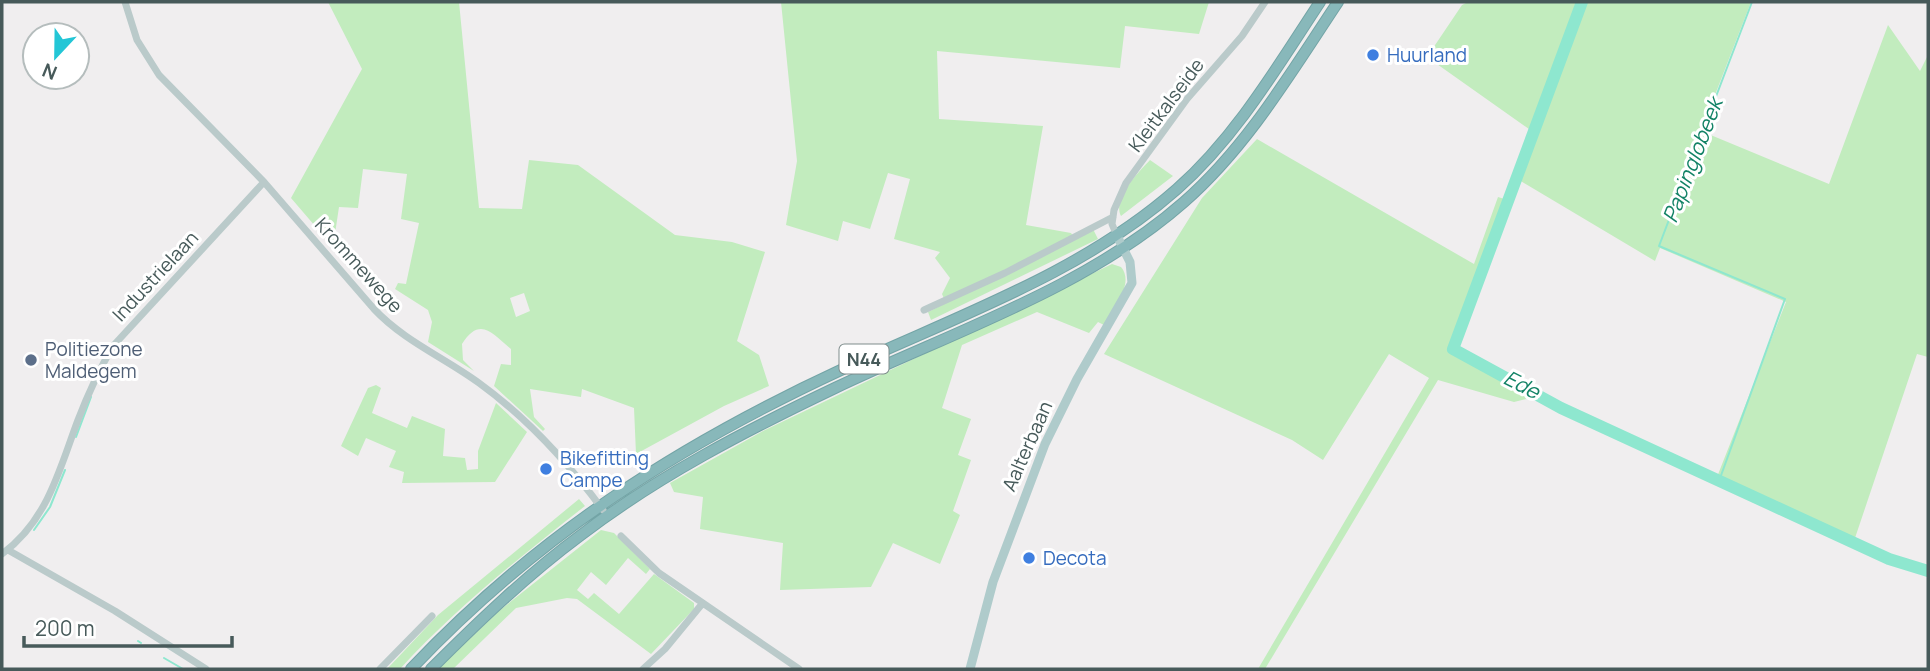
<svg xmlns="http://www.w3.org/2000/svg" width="1930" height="671" viewBox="0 0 1930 671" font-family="Manrope,sans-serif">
<rect width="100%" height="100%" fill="#f0eeef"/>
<!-- green -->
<path fill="#c2ecbe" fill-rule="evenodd" d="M328,2H459L479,208L522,209L529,160L578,165L675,235L732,242L765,252L737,341L759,355L769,386L724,406L636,454L634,408L582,389L581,397L530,389L534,417L545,429L543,431L494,386L501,364L511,365V349C493,334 480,315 462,344L463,360L474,371L428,342L432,322L428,310L395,289L398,283L406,284L419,223L401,219L407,174L363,169L358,208L339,207L333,247L291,198L362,69ZM524,293L530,311L516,317L510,298Z
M781,2H1209L1199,34L1125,26L1120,68L937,51L939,119L1043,126L1026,225L1071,233L1075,239L1093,229L1098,239L931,320L928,312L946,303L942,294L950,278L935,258L940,252L894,239L910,179L888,173L870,229L843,221L838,241L786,225L797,161Z
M1468,2H1751L1701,131L1829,184L1888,25L1920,71L1928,55V357L1917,354L1855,538L1717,477L1786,302L1660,248L1655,261L1519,180L1536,134L1427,57L1462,5Z
M1257,139L1474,264L1498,197L1511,201L1456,347L1510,374L1507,381L1538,396L1514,402L1438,380L1265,669H1258L1429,378L1389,354L1323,460L1292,440L1104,354L1202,198Z
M1150,160L1173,176L1121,216C1112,198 1138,173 1150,160Z
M1112,264L1121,267C1135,283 1113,310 1104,325L1098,322L1089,333L1037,312L962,345L942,408L971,419L958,455L971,460L953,511L960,515L940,564L893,543L871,587L780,590L783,543L700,529L703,497L674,492L670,483L763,431Z
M376,385L381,388L372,413L407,428L412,416L445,429L443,456L465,458L467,470L478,469V451L496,403L527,432L495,482L402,483L404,472L389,467L396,451L366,438L358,456L341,446L368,388Z
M579,499L585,506C520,557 456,608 400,669H387L438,615Z
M601,530L614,533L650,569L646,574L628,558L606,585L591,572L577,590L588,599L594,593L619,614L654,574L694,603V609L651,654L577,599L567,598L516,608L453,669H438L499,611Z"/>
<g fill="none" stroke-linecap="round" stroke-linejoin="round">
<!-- stream -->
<path stroke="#8ee7cf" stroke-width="2" d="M76,437L91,397
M1719,481L1785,299L1659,246L1752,2
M34,530L50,507L65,470
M138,641L141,643
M164,658L183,669"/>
<!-- river -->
<path stroke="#8ee7cf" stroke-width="12" d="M1582,2L1453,349L1561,408L1889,559L1928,571"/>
<defs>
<path id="highway" d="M411,669C538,535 677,446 843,369C957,316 1082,273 1177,189C1236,137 1277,67 1320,2
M431,669C478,622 527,575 581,535C658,476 747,430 835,388C952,332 1085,289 1184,202C1247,147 1292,71 1338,2"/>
</defs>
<!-- highway casing -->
<use href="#highway" stroke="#73a4a6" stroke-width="12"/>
<!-- minor -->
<path stroke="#bacaca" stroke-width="7" d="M125,2L137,40L159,75L264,182L374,309C404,341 445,358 479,383C526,417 569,464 603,510
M1117,236L1112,224L1114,210L1126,183L1187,99L1242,36L1265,2
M924,310L1005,273L1113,217
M621,536L659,573L799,669
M8,550L115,611L206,669
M2,554C48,520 59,470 78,420C88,394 99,370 113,346L264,182
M380,669L432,616
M643,669L665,649L702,604"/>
<!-- major -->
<path stroke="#afcbcb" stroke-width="9" d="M970,669L993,582L1045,444L1077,379L1132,283L1130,262L1117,236"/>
<!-- highway -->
<use href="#highway" stroke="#88b8ba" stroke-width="10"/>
</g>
<!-- markers -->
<g fill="#3f7fe0" stroke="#fff" stroke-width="2.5">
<circle cx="1373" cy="55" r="7"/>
<circle cx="546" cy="469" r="7"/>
<circle cx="1029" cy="558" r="7"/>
</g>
<circle fill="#5c6f8a" stroke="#fff" stroke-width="2.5" cx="31" cy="360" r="7"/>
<g text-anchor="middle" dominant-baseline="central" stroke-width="6" stroke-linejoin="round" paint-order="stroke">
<!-- shield labels -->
<rect fill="#fff" stroke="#7e8c8c" stroke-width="2" x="839.5" y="344.5" width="49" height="29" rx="5"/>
<g font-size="18" font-weight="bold" fill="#475a5a">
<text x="864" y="359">N44</text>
</g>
<!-- shop labels -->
<g font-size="19" fill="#366cbe" stroke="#fff" text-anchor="start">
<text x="1387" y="55">Huurland</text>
<text x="560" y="458">Bikefitting<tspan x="560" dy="22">Campe</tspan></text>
<text x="1043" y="558">Decota</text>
</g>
<!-- street labels -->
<g font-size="19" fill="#475a5a" stroke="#fff">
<text transform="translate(1166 105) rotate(-53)">Kleitkalseide</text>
<text transform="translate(359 265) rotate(48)">Krommewege</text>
<text transform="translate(155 276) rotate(-47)">Industrielaan</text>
<text transform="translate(1027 446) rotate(-66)">Aalterbaan</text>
</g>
<!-- service labels -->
<g font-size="19" fill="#4e5e75" stroke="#fff" text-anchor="start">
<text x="45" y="349">Politiezone<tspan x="45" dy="22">Maldegem</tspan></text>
</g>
<!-- water labels -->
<g font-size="21" font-style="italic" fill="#138366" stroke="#fff">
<text transform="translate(1692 160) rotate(-69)">Papinglobeek</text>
<text transform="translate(1522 384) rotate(27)">Ede</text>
</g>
</g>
<!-- border -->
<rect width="1930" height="671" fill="none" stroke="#475a5a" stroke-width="7"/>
<!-- north arrow -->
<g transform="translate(56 56) rotate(202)"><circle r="33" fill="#ffffff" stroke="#b5bdbd" stroke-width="2"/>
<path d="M0-5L12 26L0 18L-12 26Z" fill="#23c6d6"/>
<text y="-10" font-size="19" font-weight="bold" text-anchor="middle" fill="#475a5a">N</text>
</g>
<!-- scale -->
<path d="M24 636v10h208v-10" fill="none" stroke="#475a5a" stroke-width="3.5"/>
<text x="35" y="636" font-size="21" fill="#475a5a" stroke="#ffffff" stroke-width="5" paint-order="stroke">200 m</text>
</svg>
